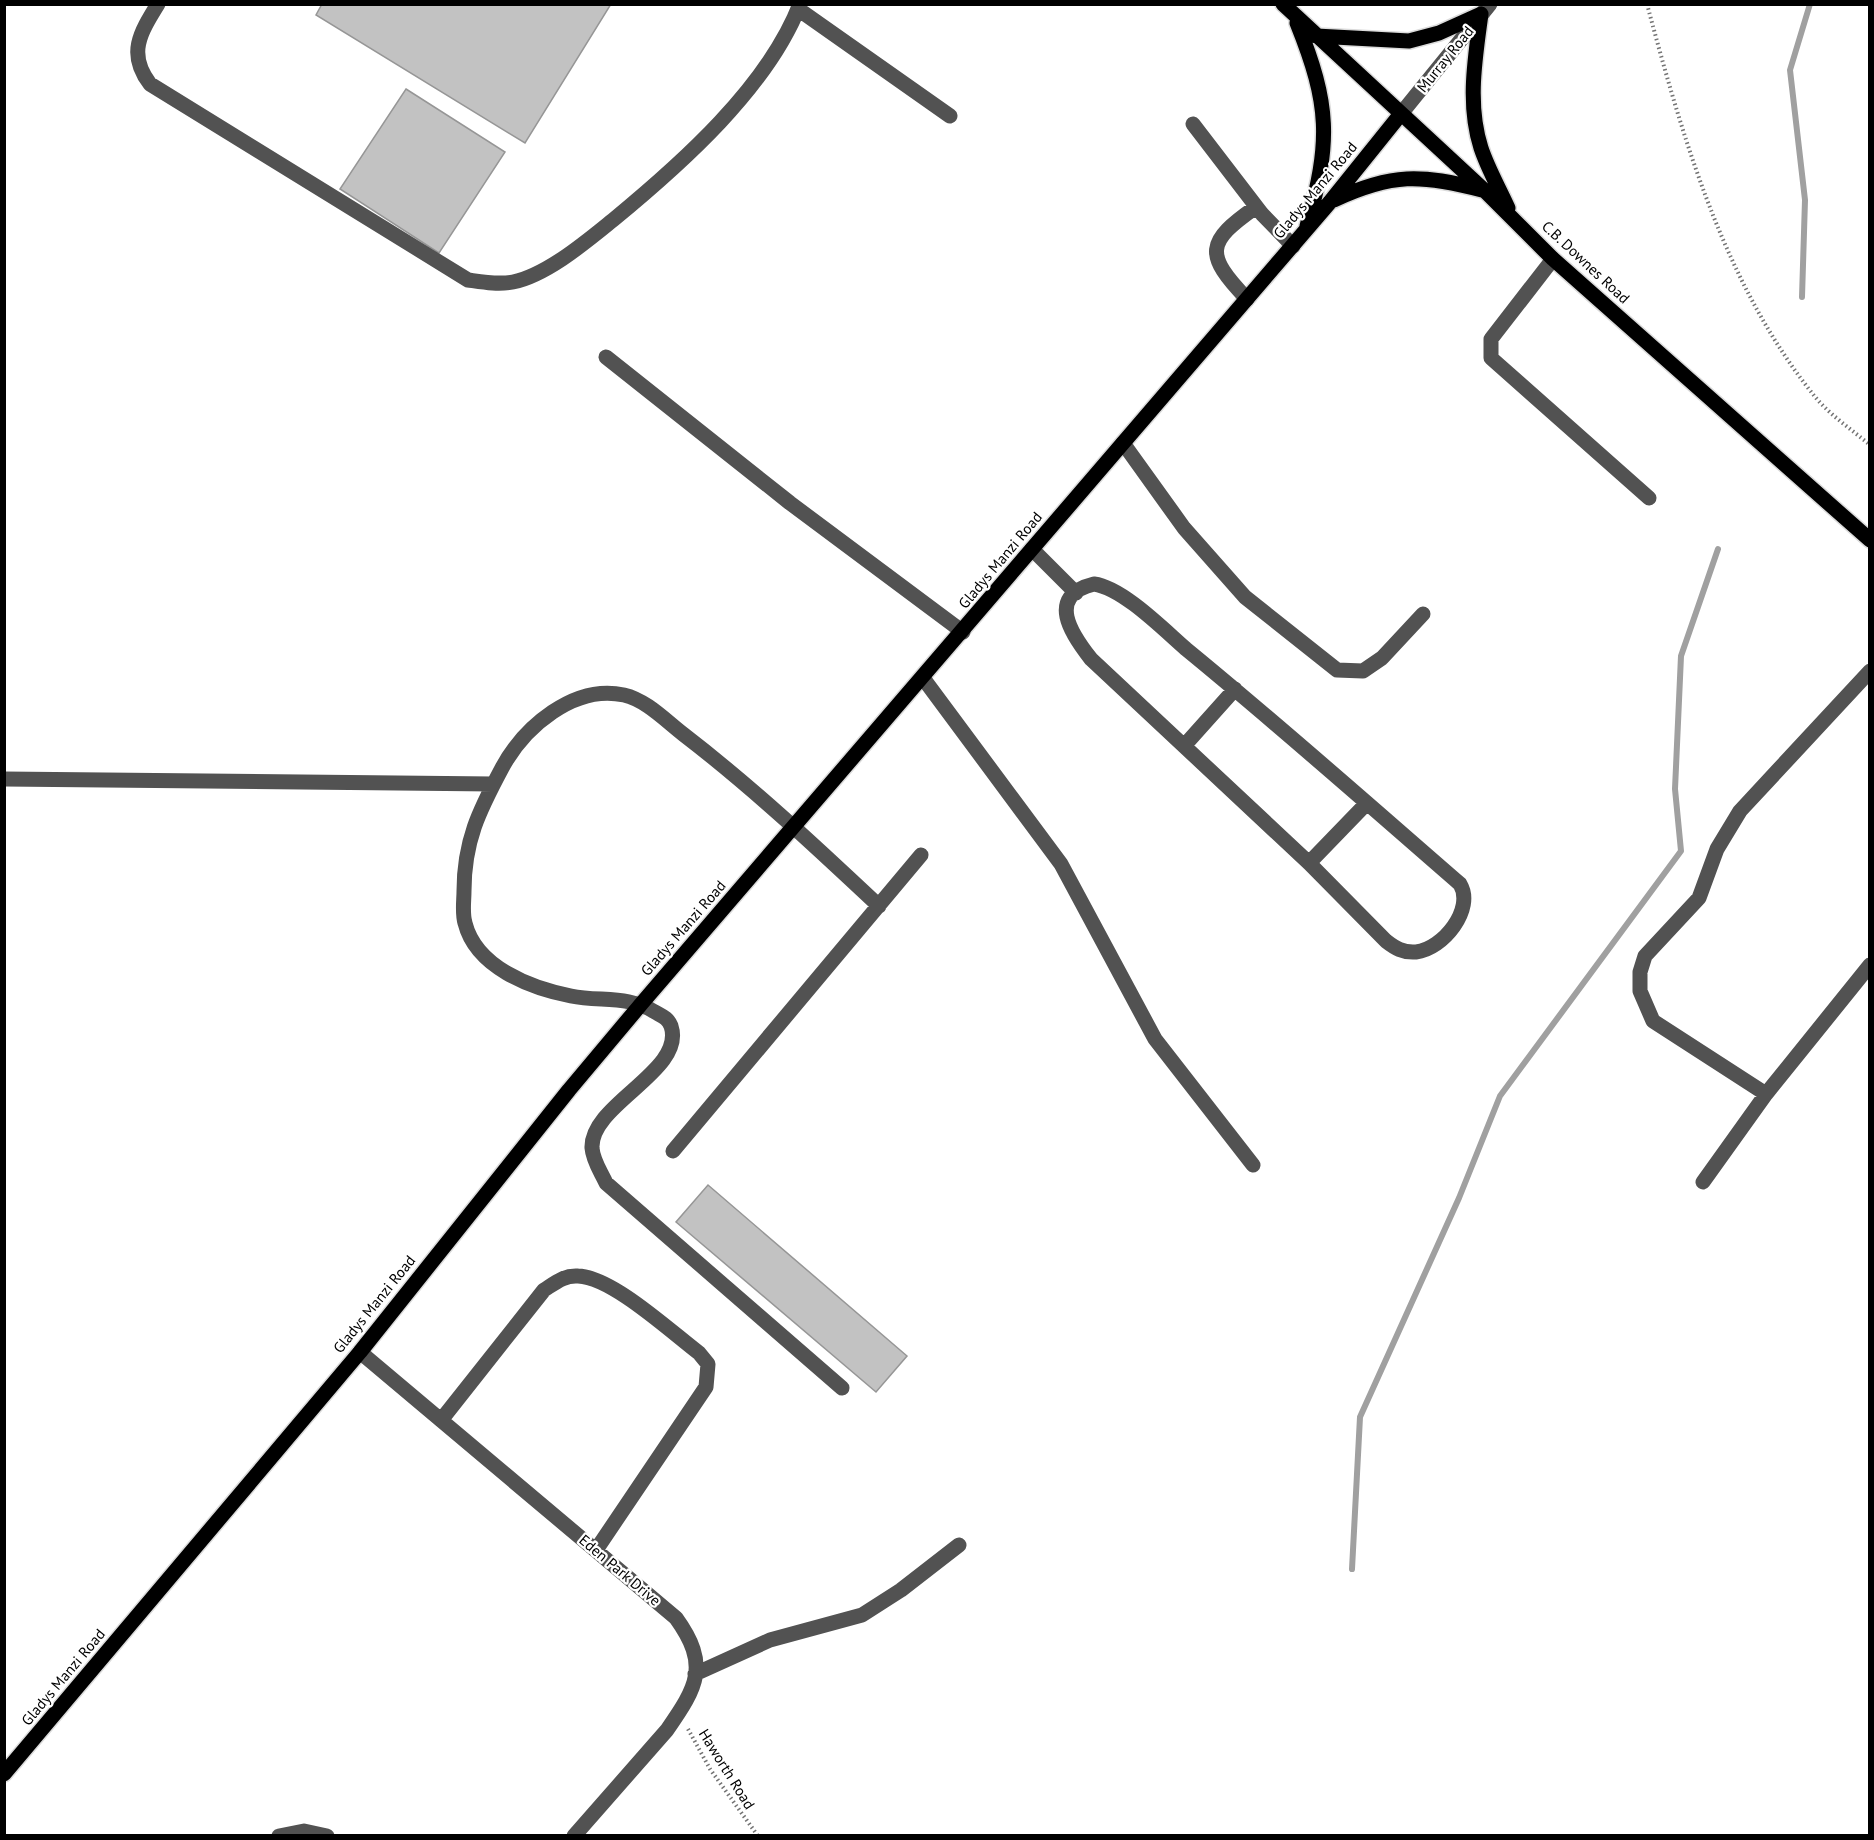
<svg xmlns="http://www.w3.org/2000/svg" width="1874" height="1840" viewBox="0 0 1874 1840" font-family="'PT Sans',sans-serif">
<rect width="100%" height="100%" fill="#fff"/>
<g fill="none" stroke-linecap="round" stroke-linejoin="round">
<!-- stream -->
<path stroke="#a0a0a0" stroke-width="6" d="M1802,297L1805,200L1790,70L1810,4
M1352,1569L1360,1417L1459,1198L1500,1096L1681,851L1675,789L1681,656L1718,549"/>
</g>
<!-- building -->
<path fill="#c2c2c2" stroke="#969696" stroke-width="1.5" d="M322,4H611L525,143L316,15Z
M406,89L505,152L439,253L340,189Z
M708,1185L907,1356L876,1392L676,1222Z"/>
<g fill="none" stroke-linecap="round" stroke-linejoin="round">
<defs>
<path id="major" d="M1283,4L1485,191L1553,259L1870,540
M1481,14C1475,59 1467,104 1481,148C1488,169 1499,188 1508,208
M1297,23C1330,105 1331,141 1307,226
M1316,36L1409,41L1439,33L1481,14
M1334,200C1392,173 1421,174 1482,190
M4,1774L360,1352L569,1090L642,1003L1330,202L1400,115"/>
</defs>
<!-- major casing -->
<use href="#major" stroke="#dbdbdb" stroke-width="18"/>
<!-- path -->
<path stroke="#747474" stroke-width="4" stroke-dasharray="1.5 3" stroke-linecap="butt" d="M1647,4C1683,139 1724,282 1812,393C1827,413 1851,429 1870,445
M688,1729L710,1769L758,1836"/>
<!-- minor -->
<path stroke="#525252" stroke-width="15" d="M158,4C140,33 127,54 150,84L468,280C482,282 498,285 513,282C547,275 587,241 613,220C681,164 768,87 800,4
M798,9L950,116
M1400,115L1490,4
M1193,124L1262,214L1293,246
M1553,259L1491,339V358L1649,498
M1247,299C1204,254 1206,242 1256,207
M606,357L790,503L963,632
M1123,443L1184,528L1245,597L1337,670L1363,671L1382,658L1423,614
M1032,549L1076,593
M1094,584C1123,588 1164,630 1186,649C1279,725 1369,805 1460,884C1475,909 1443,949 1416,952C1403,953 1395,948 1386,941L1309,863L1091,659C1072,635 1045,596 1094,584Z
M923,678L1061,864L1155,1039L1253,1165
M1184,746L1235,689
M4,779L493,784
M1309,863L1367,803
M1766,1094L1653,1021L1640,991V972L1645,956L1699,898L1717,849L1740,811L1870,671
M673,1151L921,855
M1703,1182L1766,1094L1870,965
M360,1352L676,1618C710,1665 697,1687 667,1730L574,1836
M842,1388L606,1183C601,1172 593,1161 592,1148C590,1104 686,1071 671,1026C668,1018 662,1016 655,1012C628,995 601,1002 571,996C530,988 476,967 465,923C462,913 464,901 464,891C464,841 479,811 502,768C524,727 574,684 624,695C646,700 665,720 683,734C752,787 815,846 879,906
M442,1419L544,1290C555,1283 564,1275 578,1276C612,1277 670,1331 699,1353L708,1364L706,1387L596,1550
M695,1674L770,1640L862,1615L901,1590L959,1545
M279,1836L304,1831L327,1836"/>
<!-- major -->
<use href="#major" stroke="#000" stroke-width="15"/>
</g>
<g text-anchor="middle" dominant-baseline="central" stroke-width="4.5" stroke-linejoin="round" paint-order="stroke">
<!-- street labels -->
<g font-size="15" fill="#000" stroke="#fff">
<text transform="translate(1445 59) rotate(-51)">Murray Road</text>
<text transform="translate(1315 190) rotate(-50)">Gladys Manzi Road</text>
<text transform="translate(1586 262) rotate(43)">C.B. Downes Road</text>
<text transform="translate(1000 560) rotate(-50)">Gladys Manzi Road</text>
<text transform="translate(683 928) rotate(-49)">Gladys Manzi Road</text>
<text transform="translate(374 1304) rotate(-51)">Gladys Manzi Road</text>
<text transform="translate(620 1570) rotate(40)">Eden Park Drive</text>
<text transform="translate(63 1677) rotate(-50)">Gladys Manzi Road</text>
<text transform="translate(727 1769) rotate(58)">Haworth Road</text>
</g>
</g>
<!-- border -->
<rect width="1874" height="1840" fill="none" stroke="#000000" stroke-width="12"/>
</svg>
